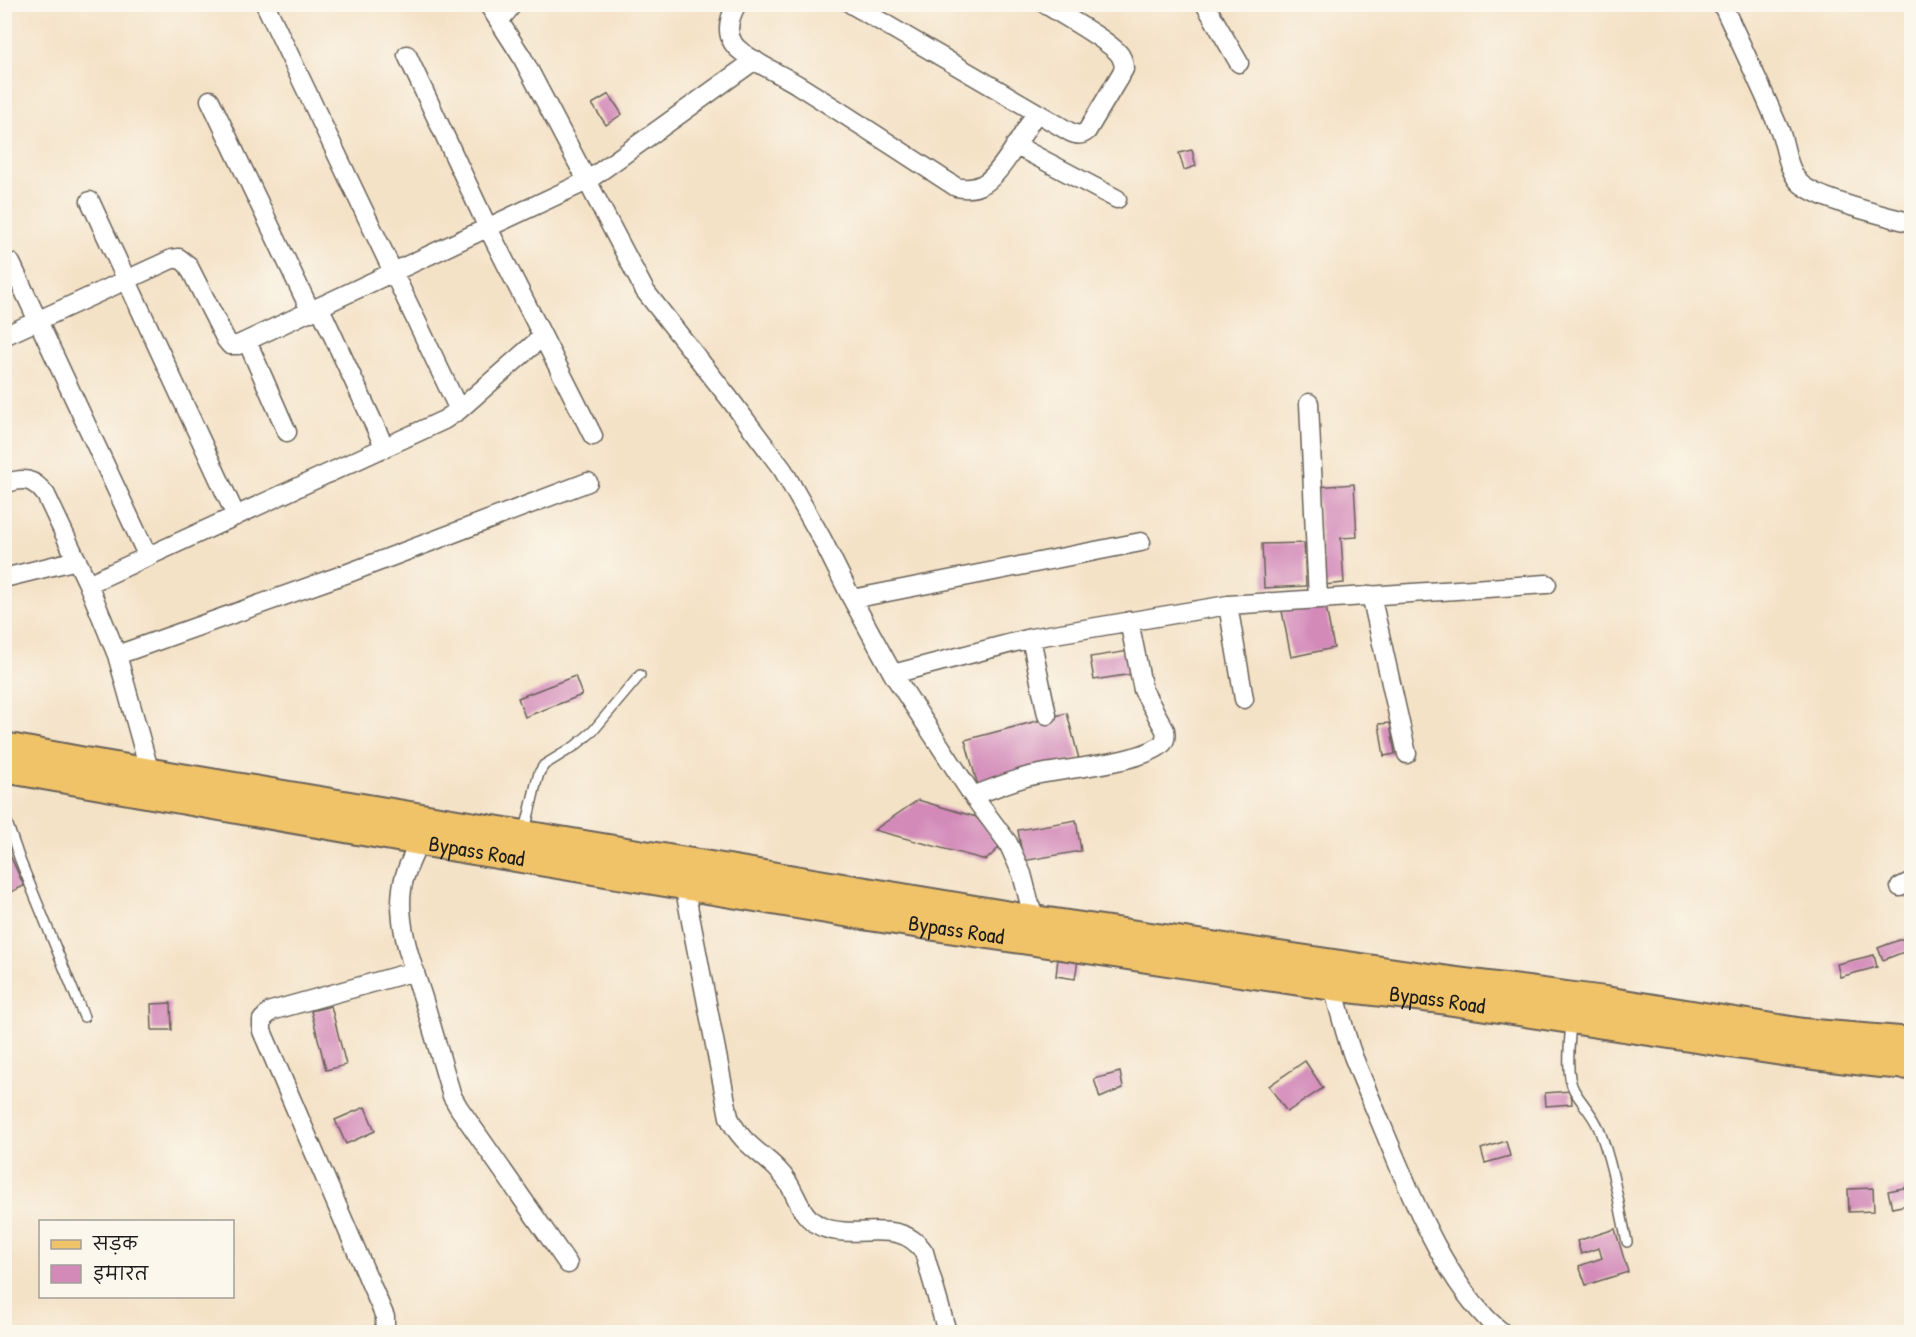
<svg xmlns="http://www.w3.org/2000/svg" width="1916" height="1337" viewBox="0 0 1916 1337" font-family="'Patrick Hand','Playpen Sans Deva',sans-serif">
<rect width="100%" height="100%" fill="#fbf7ec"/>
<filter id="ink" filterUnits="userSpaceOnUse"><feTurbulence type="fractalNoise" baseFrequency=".0167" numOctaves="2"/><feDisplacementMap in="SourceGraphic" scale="12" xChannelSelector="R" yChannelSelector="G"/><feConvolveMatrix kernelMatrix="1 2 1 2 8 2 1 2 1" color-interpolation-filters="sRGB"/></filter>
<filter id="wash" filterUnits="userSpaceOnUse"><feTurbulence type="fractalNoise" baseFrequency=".008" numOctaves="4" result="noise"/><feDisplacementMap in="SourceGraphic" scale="24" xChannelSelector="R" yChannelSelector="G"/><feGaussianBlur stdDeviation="1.35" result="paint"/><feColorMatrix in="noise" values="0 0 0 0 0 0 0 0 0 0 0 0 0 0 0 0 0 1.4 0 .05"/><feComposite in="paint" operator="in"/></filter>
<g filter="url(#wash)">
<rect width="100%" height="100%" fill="#f4e2c7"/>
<g id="blocks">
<!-- building -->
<path fill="#d38ab9" d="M609,94L622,114L606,125L592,104Z
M1192,150L1196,166L1184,170L1179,153Z
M1354,484L1357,537L1341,538L1344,583L1324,585L1317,487Z
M1304,543L1306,586L1264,588L1262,544Z
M1325,602L1334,648L1291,657L1282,611Z
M1129,651L1132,674L1094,680L1090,657Z
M575,676L582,695L525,717L518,698Z
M1067,713L1079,759L978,786L965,740Z
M1390,723L1395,754L1384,756L1379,724Z
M918,800L976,817L1001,846L986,860L874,830Z
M1076,820L1081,851L1023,861L1018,830Z
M6,847L24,886L4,895V848Z
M1912,935V949L1883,960L1878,948Z
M1874,955L1877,967L1840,977L1837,964Z
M1058,958L1078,960L1075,979L1056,976Z
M171,1003L172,1030H152L151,1004Z
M331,1006L346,1065L326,1070L311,1011Z
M1305,1061L1323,1088L1287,1112L1269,1086Z
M1120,1072L1123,1088L1100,1098L1094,1079Z
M1571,1091L1572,1104L1546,1106L1545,1093Z
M365,1107L375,1131L346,1144L335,1120Z
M1506,1141L1510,1156L1485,1163L1481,1149Z
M1909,1187L1912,1204L1892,1208L1888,1191Z
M1873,1188L1874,1211L1849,1212L1848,1189Z
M1615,1229L1628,1272L1586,1285L1579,1266L1602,1258L1599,1248L1581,1254L1577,1241Z"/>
</g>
</g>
<g filter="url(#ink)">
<use href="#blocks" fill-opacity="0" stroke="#686158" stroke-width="1.5"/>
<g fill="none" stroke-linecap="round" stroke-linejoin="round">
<defs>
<path id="service" d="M4,814L20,860L84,1017
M525,831L536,784L539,773L544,765L575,746L593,731L640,675
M1571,1021C1570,1040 1565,1074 1574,1090C1582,1104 1593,1114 1599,1129C1613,1165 1619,1205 1627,1242"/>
<path id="minor" d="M265,4L459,410
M488,4L522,57L645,291L729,398L783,470L822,539L852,599L893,674L973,796L1008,843L1022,874L1034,920
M737,4C730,16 725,30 733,43C741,57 783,75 798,85C851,118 903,153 956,187C965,189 974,189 983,184C1000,176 1025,130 1036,113
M851,4L1070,132C1077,135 1081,136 1087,131L1124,69C1124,64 1123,60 1120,55C1110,41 1062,15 1045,4
M1205,4L1239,63
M1722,4C1742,46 1762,88 1780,131C1786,147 1787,168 1799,182C1814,199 1887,216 1912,223
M500,20L513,4
M407,55L488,228L593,436
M210,100L311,312
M1015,145L1117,199
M90,201L236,516
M11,263L148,557
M320,308L385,448
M4,336L172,259L179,258L188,265L226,340L230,345H238L587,181L755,60
M247,341L287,432
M1309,403L1318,599
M4,484C24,477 33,478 46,495L88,584L117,655L150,773
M4,578L77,560
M88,584L444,420L459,410L542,337
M1371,595L1407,754
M852,599L1141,542
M1228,605L1244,699
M1031,638L1047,715
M117,655L351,572L588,482
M893,674L1031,638L1228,605L1547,584
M973,796C992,789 1010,781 1030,776C1058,769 1145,763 1163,743C1166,739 1166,735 1165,730L1143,690L1129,621
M420,841C413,856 404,872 402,889C397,925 412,964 423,998C433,1030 442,1063 452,1096L459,1108L568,1264
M684,885L729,1117C743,1149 773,1157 789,1184C799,1201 802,1218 822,1227C858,1241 900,1216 924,1252L947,1332
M1900,887L1912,881
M1333,986C1339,1010 1345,1034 1353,1056C1365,1086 1378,1116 1390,1145C1414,1203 1452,1294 1502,1332
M382,1332L385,1329V1317L262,1031V1020L271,1011L415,971"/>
<g id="primary">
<path d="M4,747L85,762L1034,920L1450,981L1605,1001L1803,1033L1912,1042"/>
<path id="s1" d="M4,768L420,841L869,916L1333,986L1433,998L1782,1051L1881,1063L1912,1065"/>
</g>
</defs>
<!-- service casing -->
<use href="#service" stroke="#686158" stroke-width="12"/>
<!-- minor casing -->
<use href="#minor" stroke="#686158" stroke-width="21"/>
<!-- primary casing -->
<use href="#primary" stroke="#686158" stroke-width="32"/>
<!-- service -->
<use href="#service" stroke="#fff" stroke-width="9"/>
<!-- minor -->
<use href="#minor" stroke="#fff" stroke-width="18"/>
<!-- primary -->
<use href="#primary" stroke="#f1c369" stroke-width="28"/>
</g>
</g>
<g text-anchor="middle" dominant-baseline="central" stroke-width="4.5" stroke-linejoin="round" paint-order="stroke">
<!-- street labels -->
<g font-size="22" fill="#1c1c1c" stroke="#fbf7ec">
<text stroke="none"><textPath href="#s1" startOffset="480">Bypass Road</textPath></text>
<text stroke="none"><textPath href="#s1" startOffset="966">Bypass Road</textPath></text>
<text stroke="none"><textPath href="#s1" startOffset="1452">Bypass Road</textPath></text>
</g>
</g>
<!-- margin -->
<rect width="1916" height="1337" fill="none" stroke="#fbf7ec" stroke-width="24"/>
<!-- legend -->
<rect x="39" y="1220" width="195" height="78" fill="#fbf7ec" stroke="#a29f99" stroke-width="1.5"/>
<rect x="51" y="1240" width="30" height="9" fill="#f1c369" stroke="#a29f99" stroke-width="1.5"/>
<text x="93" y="1250" font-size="18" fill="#1c1c1c">सड़क</text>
<rect x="51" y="1265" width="30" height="18" fill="#d38ab9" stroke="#a29f99" stroke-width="1.5"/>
<text x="93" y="1280" font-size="18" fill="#1c1c1c">इमारत</text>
</svg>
